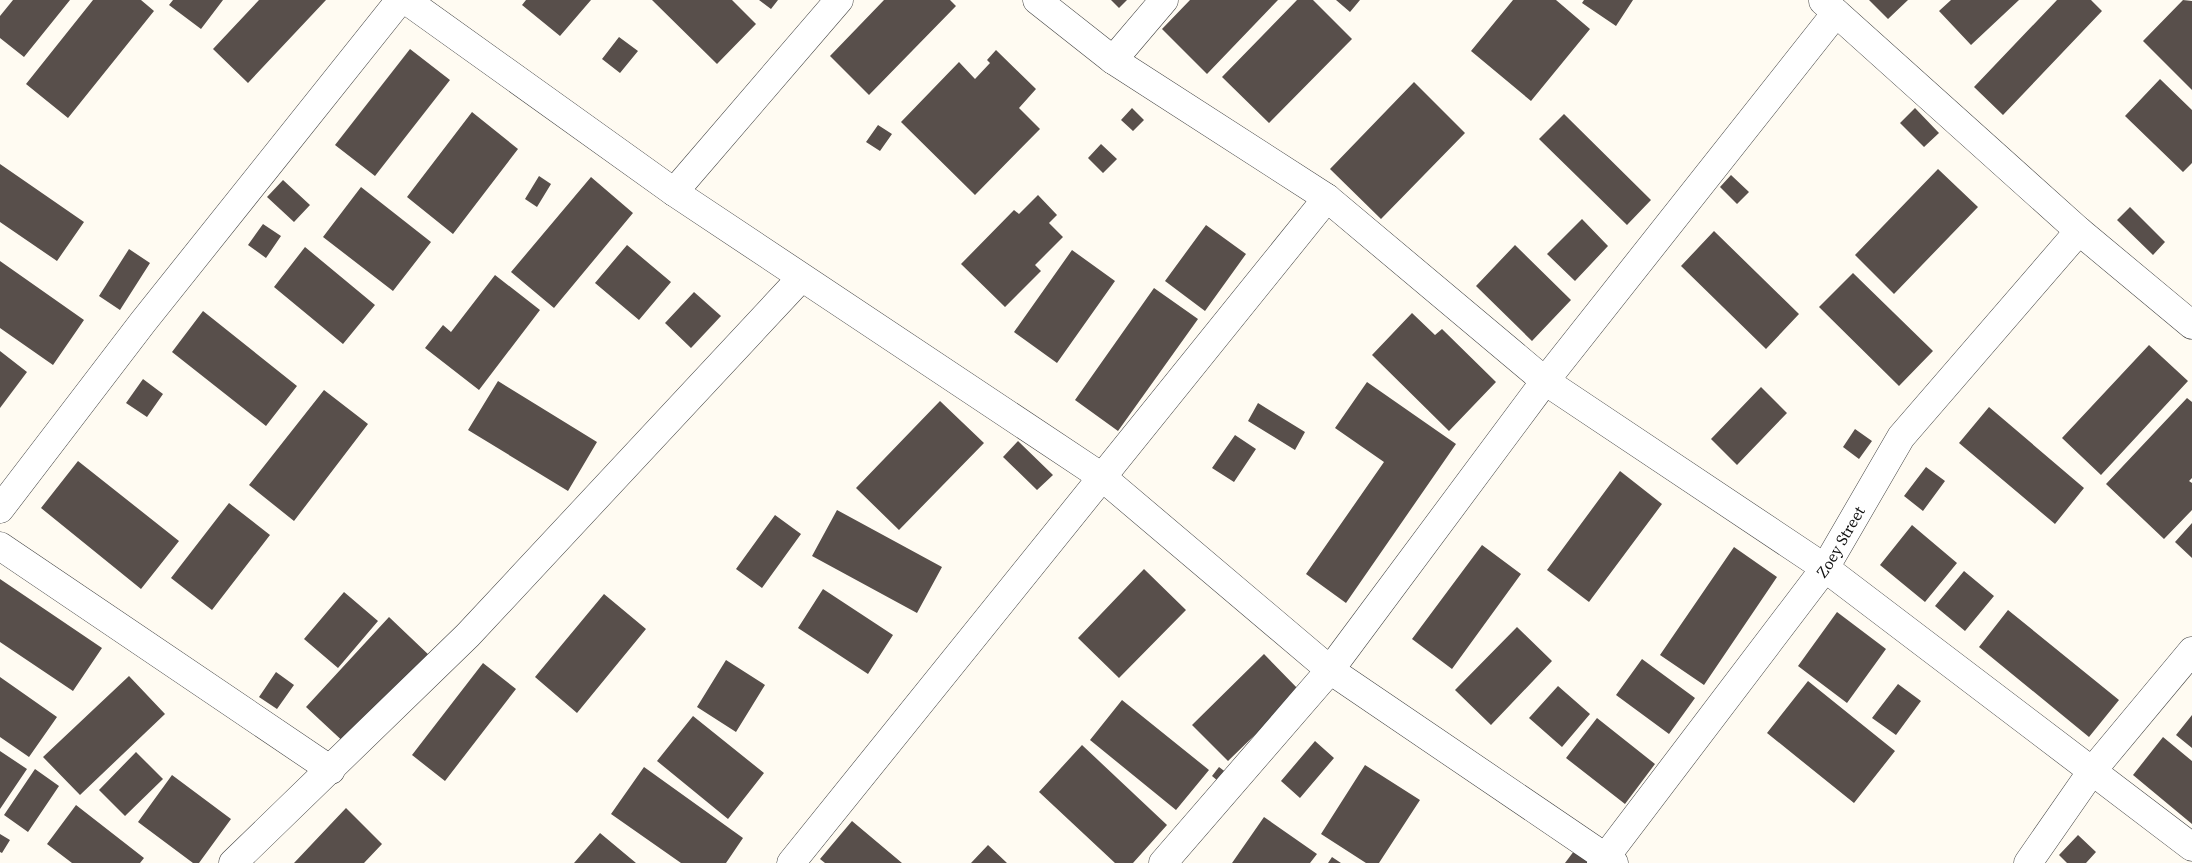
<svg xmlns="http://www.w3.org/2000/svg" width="2192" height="863" viewBox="0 0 2192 863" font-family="'Source Serif 4',serif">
<rect width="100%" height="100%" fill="#fffbf2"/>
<!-- building -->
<path fill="#584f4b" d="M13,0H70L24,57L0,38V16Z
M93,0H141L154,11L68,118L26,84Z
M173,0H223L201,29L169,5Z
M259,0H326L248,83L213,49Z
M526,0H591L560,36L522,5Z
M652,0H732L756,24L717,64Z
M759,0H778L771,9Z
M884,0H950L956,6L869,95L830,56Z
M1111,0H1127L1119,8Z
M1190,0H1278L1207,74L1162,29Z
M1297,0H1313L1352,39L1269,123L1222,77Z
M1336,0H1360L1350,12Z
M1513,0H1556L1590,29L1531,101L1471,51Z
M1584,0H1633L1616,26L1582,3Z
M1869,0H1908L1888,19Z
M1951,0H2019L1971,45L1939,11Z
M2057,0H2091L2102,11L2003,115L1974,87Z
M2183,0L2192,1V90L2143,41Z
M619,37L638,51L620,73L602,59Z
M410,49L450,80L375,176L335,145Z
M996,50L1036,89L1019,108L1040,129L975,195L901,122L959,62L975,79L990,63L987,60Z
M2160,79L2192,110V163L2183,172L2125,116Z
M1414,82L1465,133L1381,219L1330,169Z
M1132,108L1144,120L1133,131L1121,120Z
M1915,108L1939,133L1924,147L1900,123Z
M472,112L518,149L453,234L407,197Z
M1564,114L1651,200L1627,225L1539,139Z
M878,125L892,134L880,151L866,142Z
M1101,144L1117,159L1103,173L1088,158Z
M0,164L84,222L57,261L0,222Z
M1938,169L1978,207L1894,294L1855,255Z
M1731,175L1749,192L1737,204L1720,187Z
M539,176L551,184L537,207L525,199Z
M591,177L633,213L554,308L511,272Z
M283,180L310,205L294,222L267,197Z
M361,187L431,242L393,291L323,237Z
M1038,195L1057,215L1049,223L1063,237L1035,265L1041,271L1005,307L961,264L1014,210L1019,214Z
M2130,207L2165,242L2153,255L2117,220Z
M1582,219L1608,246L1575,281L1547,254Z
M263,224L281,236L266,258L248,245Z
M1206,225L1246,254L1205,311L1165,281Z
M1714,231L1799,314L1766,349L1681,266Z
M627,245L671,282L639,320L595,283Z
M1515,245L1571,300L1532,341L1476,286Z
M305,247L375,305L343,344L274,287Z
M129,249L150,263L120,310L99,296Z
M1072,250L1115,281L1057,363L1014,332Z
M0,261L84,320L53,365L0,328Z
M1853,273L1933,351L1899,386L1819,307Z
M495,275L540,310L479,390L425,348L443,325L451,332Z
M1154,288L1198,319L1118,431L1075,400Z
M694,292L721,316L691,348L665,323Z
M203,311L297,386L266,426L172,352Z
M1412,313L1435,335L1442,329L1496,382L1449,431L1372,355Z
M2149,345L2188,381L2101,475L2062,438Z
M0,351L27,372L0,408Z
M143,379L163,394L147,417L126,403Z
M498,381L597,442L568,491L468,430Z
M1367,382L1456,444L1346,603L1306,574L1384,462L1335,428Z
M1761,387L1787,413L1737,465L1711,439Z
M324,390L368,424L294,521L249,485Z
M2187,398L2192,402V478L2189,481L2192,483V510L2164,539L2106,484Z
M940,401L984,443L899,530L856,488Z
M1258,403L1305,432L1295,450L1248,421Z
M1989,407L2084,488L2055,524L1959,443Z
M1855,429L1872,441L1859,459L1843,447Z
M1235,435L1256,449L1234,482L1212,468Z
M1018,441L1053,475L1037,490L1003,457Z
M78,461L179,541L141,589L41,508Z
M1926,467L1945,481L1923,511L1904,496Z
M1620,471L1662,504L1589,602L1547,570Z
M229,503L270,535L212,610L171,578Z
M837,510L942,567L917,613L812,556Z
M775,515L801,534L762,588L736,569Z
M2192,523V558L2175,542Z
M1912,525L1957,563L1925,602L1880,565Z
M1482,545L1521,574L1452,669L1412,639Z
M1734,547L1777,577L1704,685L1660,655Z
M1144,569L1186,610L1119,678L1078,638Z
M1964,571L1994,596L1965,631L1935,606Z
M0,579L102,648L73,691L0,642Z
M823,589L893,635L868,674L798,628Z
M344,592L378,621L338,668L304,639Z
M604,594L646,629L577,713L535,677Z
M2008,610L2119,700L2089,737L1979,647Z
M1837,612L1886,649L1847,703L1798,666Z
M389,617L431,657L348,746L306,707Z
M1517,627L1552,661L1491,725L1455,690Z
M1264,654L1300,691L1228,761L1192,725Z
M1642,659L1695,698L1669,734L1616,695Z
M726,660L765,685L736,732L697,707Z
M483,663L516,689L445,781L412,755Z
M276,672L294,685L277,709L259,697Z
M129,676L165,714L80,795L43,757Z
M0,677L57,717L29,757L0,737Z
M1808,681L1895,751L1854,803L1767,733Z
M1898,684L1921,701L1896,735L1872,718Z
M1558,686L1590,714L1562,747L1529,718Z
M1122,700L1209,770L1176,810L1090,740Z
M2192,715V748L2176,735Z
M693,716L764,773L728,819L657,761Z
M1597,718L1655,764L1625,804L1566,758Z
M2163,737L2192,761V824L2133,775Z
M1315,741L1334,758L1300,798L1281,781Z
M1082,745L1167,825L1133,863H1115L1039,792Z
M0,751L27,769L0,809Z
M136,752L163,779L125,816L99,790Z
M1365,765L1420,800L1379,863H1366L1321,834Z
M644,767L743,838L726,863H681L611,814Z
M1219,767L1231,776L1224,786L1212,776Z
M35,769L59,786L28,832L4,815Z
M172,775L231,819L199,863H193L138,822Z
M76,805L144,858L140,863H72L47,844Z
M346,808L382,844L364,863H294Z
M1264,817L1317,854L1310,863H1232Z
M852,821L902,863H825L820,859Z
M600,833L636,863H574Z
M0,834L10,840L2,853L0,852Z
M2078,835L2096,852L2086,863H2067L2059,855Z
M988,845L1007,863H971Z
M1577,847L1592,863H1565Z
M1332,857L1341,863H1328Z"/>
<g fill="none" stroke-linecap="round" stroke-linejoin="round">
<defs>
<g id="minor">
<path d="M406,0L674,192L1102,477L1330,670L1614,863"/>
<path d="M1037,0L1113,60L1327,198L1545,381L1825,568L2192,847"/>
<path d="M1823,1L2079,231L2192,325"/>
<path d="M1113,60L1164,0"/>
<path d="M674,192L839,0"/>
<path d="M0,509L143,322L400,0"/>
<path d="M0,546L331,770"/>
<path d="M233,863L468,635L801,278"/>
<path d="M791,863L1327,198"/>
<path d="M1163,863L1330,670L1545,381L1836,13"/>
<path id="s1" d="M1601,863L1825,568L1901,437L2079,231"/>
<path d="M2028,863L2092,771L2192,651"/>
</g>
</defs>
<!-- minor casing -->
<use href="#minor" stroke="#424242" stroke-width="29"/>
<!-- minor -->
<use href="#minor" stroke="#fff" stroke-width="28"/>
</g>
<g text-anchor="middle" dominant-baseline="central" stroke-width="5" stroke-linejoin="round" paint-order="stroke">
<!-- street labels -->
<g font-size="16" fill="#0f0f0f" stroke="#fff">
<text stroke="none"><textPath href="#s1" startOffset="401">Zoey Street</textPath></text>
</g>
</g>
</svg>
